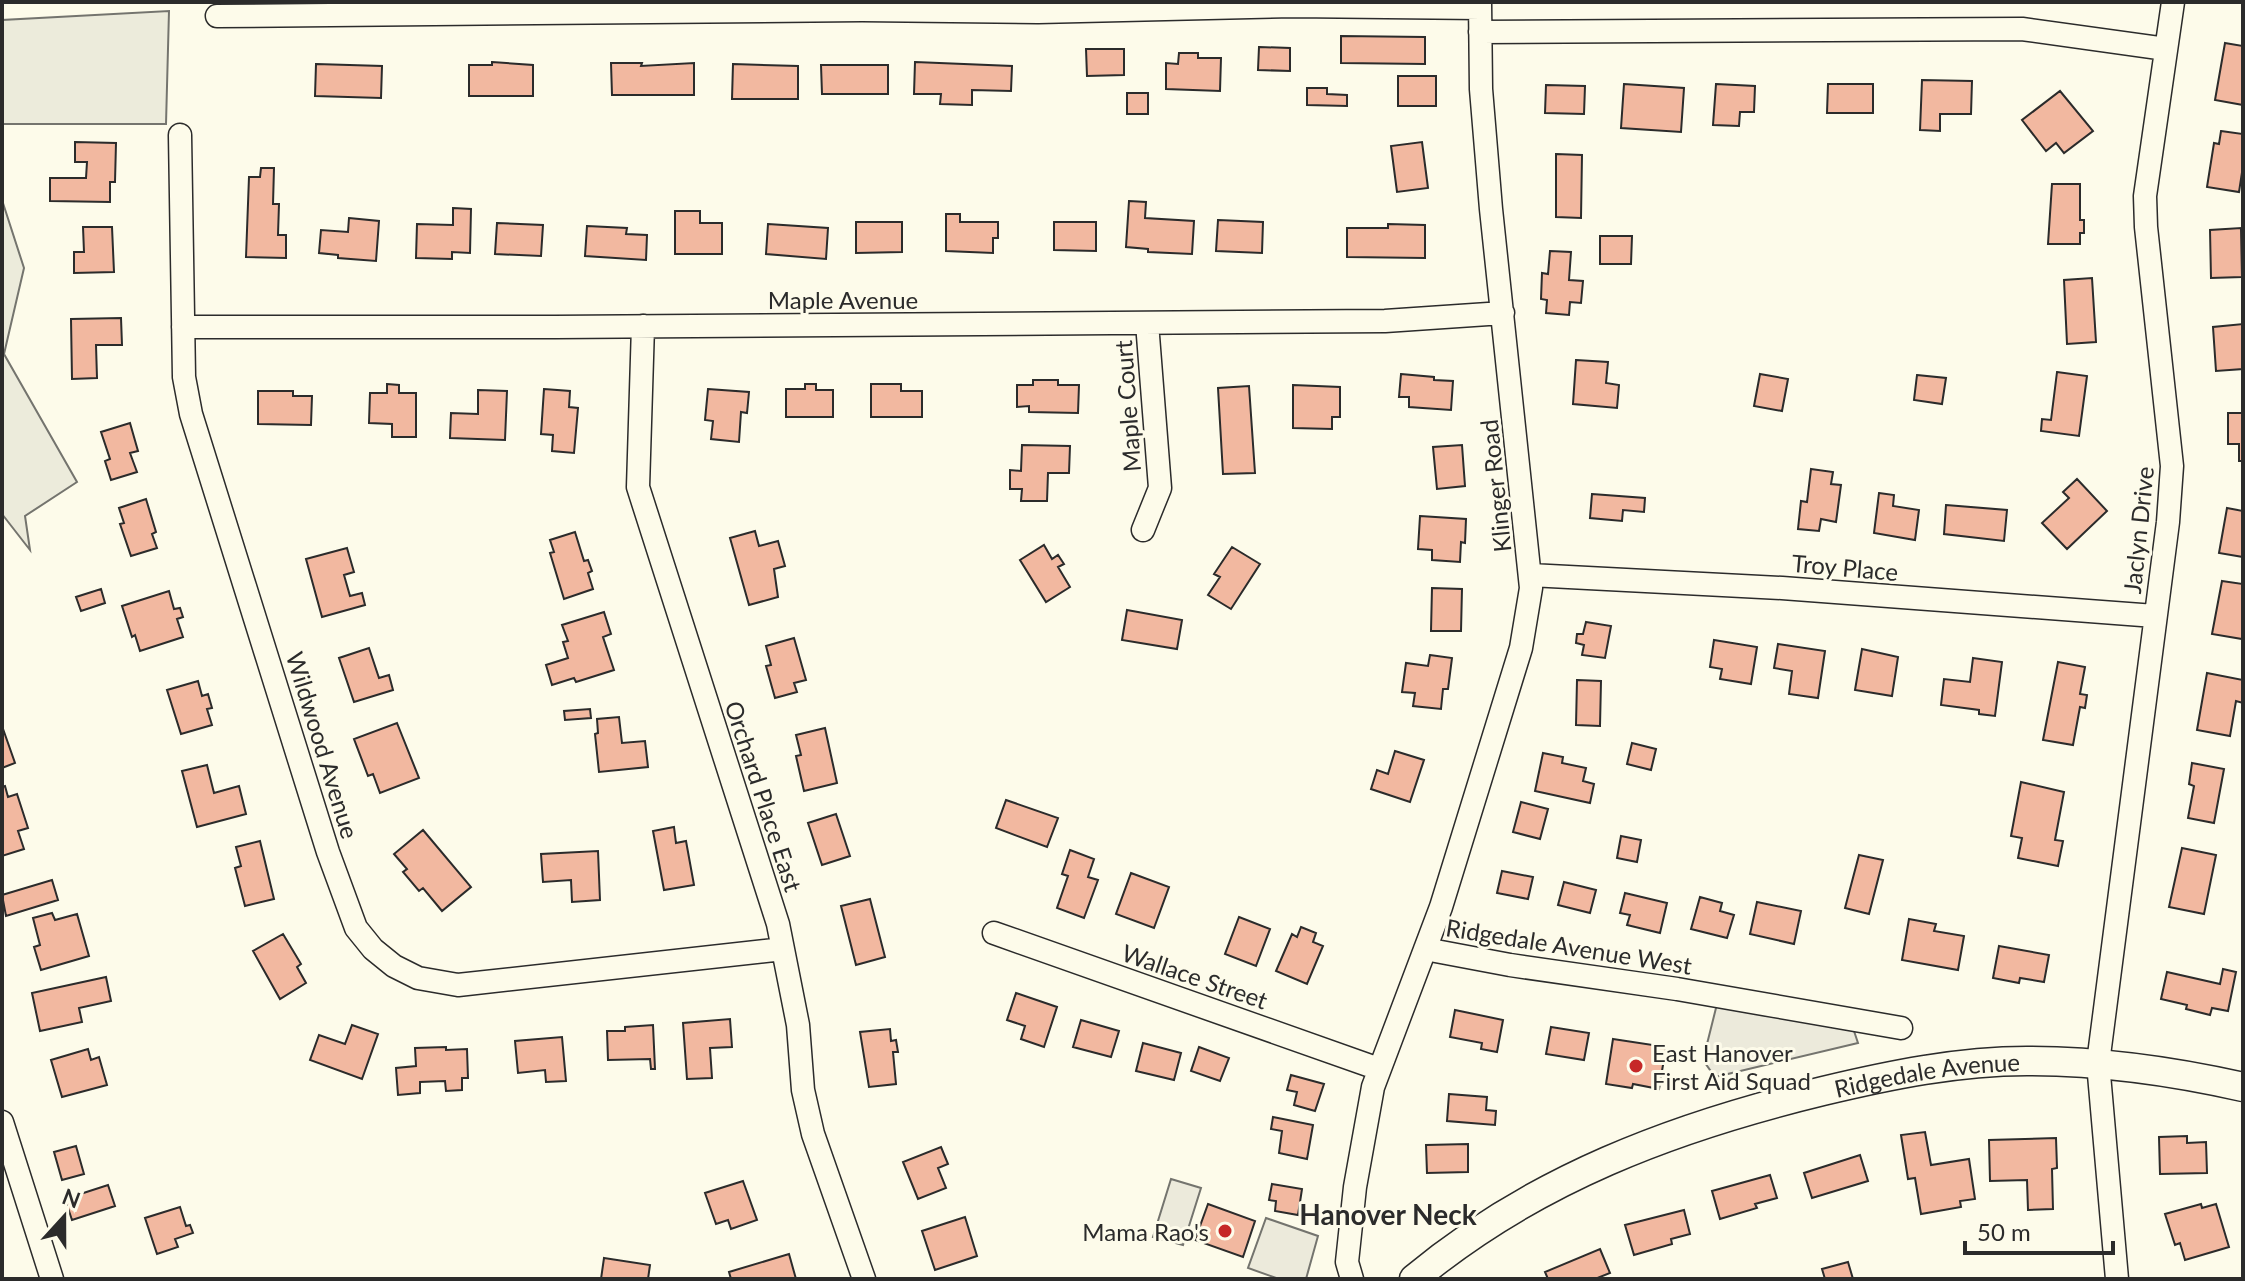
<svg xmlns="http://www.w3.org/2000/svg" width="2245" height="1281" viewBox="0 0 2245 1281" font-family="Lato,sans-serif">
<rect width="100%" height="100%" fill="#fdfbea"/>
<!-- green -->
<path fill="#ecebdb" stroke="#74746e" stroke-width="2" d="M169,11L166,124H2V20Z
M2,200L24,268L4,354L77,482L25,516L30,550L2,514Z"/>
<!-- parking -->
<path fill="#eceadb" stroke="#74746e" stroke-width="2" d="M1718,1000L1853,1028L1858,1043L1715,1077L1703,1060Z
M1171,1179L1201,1188L1183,1245L1153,1237Z
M1266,1218L1318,1236L1306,1279H1279L1248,1268Z"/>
<!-- building -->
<path fill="#f2b8a0" stroke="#2b2b2b" stroke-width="2" d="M1341,36L1425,37V64L1341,63Z
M2225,43L2243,46V105L2215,100Z
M1259,47L1290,48V71L1258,70Z
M1086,49H1124V75L1087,76Z
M1179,53H1198V58H1221L1220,91L1166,89V63L1178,64Z
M492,62L533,65V96H469V65H492Z
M915,62L1012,66L1011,91L972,90V105L940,104L941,94H914Z
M611,63H642L641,66L694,63V95H612Z
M316,64L382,66L381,98L315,96Z
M733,64L798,66V99H732Z
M821,65H888V94H822Z
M1398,76H1436V106H1398Z
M1922,80L1972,81L1971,114H1940V131L1920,130Z
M1624,84L1684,88L1681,132L1621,128Z
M1716,84L1755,86L1754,112H1740L1739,126L1713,125Z
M1828,84H1873V113H1827Z
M1546,85L1585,86L1584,114L1545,113Z
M1307,88H1327V94L1347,95V106L1307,105Z
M2060,91L2093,131L2064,153L2056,143L2046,151L2022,120Z
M1127,93H1148V114H1127Z
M2221,131L2243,134V166L2239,192L2207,187L2214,143L2219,144Z
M75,142L116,143L115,182H110V202L50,201V178H86L87,162H75Z
M1422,142L1428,188L1397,192L1391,146Z
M1556,154L1582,155L1581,218L1556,217Z
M261,168H274L273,204H279L278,235H286V258L246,257L249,177H260Z
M2052,184H2080V220H2084V233H2080V244H2048Z
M1129,201L1146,202L1145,218L1194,221L1192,254L1148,252V249L1126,247Z
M453,208L471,209L470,253L452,252V259L416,258L417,224L453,225Z
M675,211H700V223H722V254H675Z
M946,214H960V222H998V238H993V253L946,251Z
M349,218L379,221L376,261L338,258V255L319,253L321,230L348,232Z
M1218,220L1263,222L1262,253L1216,251Z
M856,222H902V252L856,253Z
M1054,222H1096V251L1054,250Z
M497,223L543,225L541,256L495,254Z
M768,224L828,228L826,259L766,254Z
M1388,224L1425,225V258L1347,257V228H1388Z
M587,226L627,228L626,234L647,235L646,260L585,256Z
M83,227H112L114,272L74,273V252H84Z
M2241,228L2242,277L2211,278L2210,230Z
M1600,236H1632L1631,264H1600Z
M1550,251L1571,252L1569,280L1583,281L1581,303L1570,302L1569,315L1546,313L1547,300L1541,299L1542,273L1548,274Z
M2092,278L2096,342L2067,344L2064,280Z
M121,318L122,345H96L97,378L72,379L71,319Z
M2243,324V369L2216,371L2213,327Z
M1576,360L1608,362L1606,383L1619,385L1617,408L1573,404Z
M2057,372L2087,376L2079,436L2041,431L2042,419L2051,420Z
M1401,374L1434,377V380L1453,381L1451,410L1409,407V397H1399Z
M1760,374L1788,379L1782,411L1754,406Z
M1917,375L1946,378L1942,404L1914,400Z
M1033,380H1058V385H1079L1078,413L1029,412V406L1017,407V385H1033Z
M387,384L399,385V393H416V437H392V424L369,423L370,393H387Z
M805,384H816V390H833V417H786V389H805Z
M871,384H901V391H922V417H871Z
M1293,385L1340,387V417H1332V429L1293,428Z
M1249,386L1255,473L1223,474L1218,388Z
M544,389L570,391L569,407L578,408L574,453L552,451L553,435L541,434Z
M708,389L749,392L747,413L741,412L739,442L711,439L713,421L705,420Z
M478,390L507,391L505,440L450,438L451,413L478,414Z
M258,391H293V396H312L311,425L258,424Z
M2228,413H2243V461H2239V444H2228Z
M130,423L138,451L130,453L137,472L111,480L105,461L110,459L101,432Z
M1022,445L1070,446L1069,473H1048L1047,501H1021L1022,489H1010V470L1021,471Z
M1462,445L1465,486L1437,489L1433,447Z
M1811,469L1833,472L1831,484L1841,485L1836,522L1821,519L1819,531L1798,529L1801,501L1807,502Z
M2077,479L2107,511L2067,549L2042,523L2069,498L2063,492Z
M1879,493L1894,495L1893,506L1919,510L1915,540L1874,533Z
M1592,494L1645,498L1644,512L1623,510L1622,521L1590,518Z
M146,499L156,532L152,534L157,548L131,556L120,524L124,523L119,508Z
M1946,505L2007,510L2004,541L1944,534Z
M2227,508L2243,511V557L2219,553Z
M1420,516L1466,519L1465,543L1461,542L1460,562L1432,560V550L1418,549Z
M755,531L759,546L778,541L785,566L774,569L778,597L749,605L730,538Z
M575,532L584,561L588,560L592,571L588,573L593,589L564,599L550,553L554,552L550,540Z
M1044,545L1052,559L1058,555L1064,564L1058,567L1070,587L1046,602L1020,560Z
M1232,547L1260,564L1231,609L1208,595L1220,577L1214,574Z
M347,548L354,572L344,575L350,596L362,593L365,605L322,617L306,559Z
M2222,581L2243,584L2242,639L2212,634Z
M1432,588L1462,589L1461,631H1431Z
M101,589L105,603L81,611L76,597Z
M169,591L174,609L180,608L183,617L177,619L183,637L140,651L135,635L132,637L122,606Z
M1127,610L1182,620L1177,649L1122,640Z
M604,612L611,634L603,637L614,670L576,682L574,678L552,685L546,665L568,658L563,642L568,641L562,625Z
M1586,622L1611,626L1605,658L1582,655L1584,645L1576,643L1577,634H1583Z
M794,638L806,680L794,683L797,692L775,698L766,666L771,665L766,646Z
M1714,640L1757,647L1751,684L1720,679L1722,669L1710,667Z
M1778,644L1825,651L1818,698L1789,694L1792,671L1774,668Z
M369,648L379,678L389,675L393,690L354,702L339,658Z
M1862,649L1898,657L1892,696L1855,690Z
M1430,655L1452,658L1448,689H1443L1441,709L1413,706L1415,693L1402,692L1406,663L1428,666Z
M1973,658L2002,662L1995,716L1979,714V710L1941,705L1944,679L1970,682Z
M2058,662L2085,667L2080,694L2087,695L2085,708L2080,707L2073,745L2043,740Z
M2207,673L2243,680V703L2236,701L2230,736L2197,730Z
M1577,680L1601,681L1600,726L1576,725Z
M198,681L202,696L208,694L212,708L207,709L212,725L181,734L167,690Z
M590,709L591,718L565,720L564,711Z
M619,717L622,743L645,741L648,767L599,772L595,734L598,733L597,719Z
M397,723L419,778L380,793L373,774L368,776L354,739Z
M2,726L15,763L2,768Z
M825,728L837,783L804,791L796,756L801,755L796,735Z
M1632,743L1656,749L1651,770L1627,764Z
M1395,751L1424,760L1410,802L1371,789L1377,770L1388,774Z
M1543,753L1563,757L1562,763L1586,768L1583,781L1594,784L1590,803L1535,791Z
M2192,763L2224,769L2214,823L2188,818L2194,786L2189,784Z
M207,765L214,793L239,786L246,814L197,827L182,771Z
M2021,782L2064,792L2055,840L2063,841L2058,866L2018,858L2022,838L2011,836Z
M5,786L8,797L17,794L28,828L18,831L24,849L2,856V787Z
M1006,800L1058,818L1047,847L996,828Z
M1521,802L1548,809L1540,839L1513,832Z
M836,814L850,856L822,865L808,823Z
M674,827L676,843L686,841L694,885L664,890L653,831Z
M423,830L471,887L442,911L423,888L419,891L403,872L407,869L394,854Z
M1621,836L1641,840L1637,862L1617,858Z
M260,841L274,899L245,906L235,868L241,866L236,847Z
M2182,848L2216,855L2204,914L2169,907Z
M1070,850L1094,859L1088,877L1098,880L1084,918L1057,908L1068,876L1062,874Z
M598,851L600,900L572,902L571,880L543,882L541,854Z
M1859,855L1883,860L1869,914L1845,908Z
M1502,871L1533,877L1528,899L1497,893Z
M1131,873L1169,887L1154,928L1116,914Z
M52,880L58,900L6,916L2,895Z
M1564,882L1596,890L1590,913L1558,905Z
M1625,893L1667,903L1660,933L1627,925L1630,915L1620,913Z
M1700,897L1722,903L1720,911L1734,915L1727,938L1691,929Z
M870,899L885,957L856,965L841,906Z
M1757,902L1801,911L1794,944L1750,934Z
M52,913L55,920L77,914L89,956L41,970L34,947L40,945L33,918Z
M1239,917L1270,929L1256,966L1225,954Z
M1909,919L1936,924L1934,931L1964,936L1958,970L1902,960Z
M1301,927L1316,933L1313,942L1323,946L1307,984L1276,971L1292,934L1297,937Z
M283,934L301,964L297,967L306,983L280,999L253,951Z
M1999,946L2049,955L2044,982L2020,978L2019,983L1993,978Z
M2223,969L2236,972L2228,1011L2212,1008L2210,1015L2186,1009L2187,1005L2161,999L2167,972L2220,984Z
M106,977L111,1001L79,1008L82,1022L40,1031L32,993Z
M1016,993L1057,1007L1044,1047L1021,1039L1025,1026L1007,1020Z
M1455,1010L1503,1020L1497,1052L1481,1049L1482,1043L1450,1037Z
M730,1019L732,1047L710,1048L712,1078L687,1079L683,1023Z
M1081,1020L1119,1031L1111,1057L1073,1047Z
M352,1025L378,1034L362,1079L310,1060L319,1035L345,1044Z
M653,1025L655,1069H651L650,1059L608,1060L607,1031H625V1027Z
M1551,1027L1589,1033L1584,1060L1546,1054Z
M890,1029L891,1041L896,1040L898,1052H893L896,1084L869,1087L860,1032Z
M562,1037L566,1081L546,1082L545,1070L518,1073L515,1041Z
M1613,1039L1666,1047L1659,1089L1633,1084L1632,1088L1606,1084Z
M1143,1043L1181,1053L1174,1080L1136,1071Z
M446,1047V1050L467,1049L468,1078H462V1090L446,1091L445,1081L420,1082V1093L398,1095L396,1068L416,1066L415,1048Z
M1199,1047L1229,1058L1220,1081L1191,1071Z
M88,1049L91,1060L99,1057L107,1085L62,1097L51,1060Z
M1291,1075L1324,1084L1315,1111L1294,1105L1297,1092L1287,1090Z
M1449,1094L1487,1097L1486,1110L1496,1111L1495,1125L1447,1121Z
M1273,1117L1313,1125L1307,1159L1279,1153L1282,1131L1271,1129Z
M1925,1132L1931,1165L1969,1159L1975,1199L1960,1201L1961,1207L1921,1214L1915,1178L1908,1179L1901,1135Z
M2187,1136V1143L2206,1142L2207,1173L2160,1174L2159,1137Z
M2056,1138L2057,1168L2052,1169L2053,1209L2028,1210L2027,1180L1990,1181L1989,1140Z
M1468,1144V1172L1427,1173L1426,1145Z
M76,1146L84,1174L62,1180L54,1152Z
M941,1147L948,1164L938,1168L946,1188L918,1199L903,1162Z
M1860,1155L1868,1181L1812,1198L1804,1173Z
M1770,1175L1777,1198L1755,1204L1757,1208L1720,1219L1712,1191Z
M743,1181L757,1220L731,1229L728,1220L716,1224L705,1193Z
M1272,1184L1302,1189L1298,1215L1275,1211L1276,1201L1269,1200Z
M108,1185L115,1206L72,1220L65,1199Z
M1208,1204L1255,1221L1243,1257L1195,1240Z
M2201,1204L2202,1208L2216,1204L2229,1247L2185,1260L2180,1243L2175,1245L2165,1214Z
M180,1207L186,1226L190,1225L193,1233L175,1239L178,1247L157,1254L145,1218Z
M1684,1210L1690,1234L1671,1239L1672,1244L1634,1255L1625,1225Z
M965,1217L977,1256L935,1270L922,1231Z
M1600,1249L1610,1273L1595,1279H1548L1545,1272Z
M789,1254L796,1279H731L729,1272Z
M604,1258L650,1265L648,1279H601Z
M1848,1262L1853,1279H1825L1822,1269Z"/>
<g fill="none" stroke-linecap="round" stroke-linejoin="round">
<defs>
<path id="minor" d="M217,16L862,10L1038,12L1293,6L1480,8
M1480,32L2022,29L2166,49
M180,135L184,377L191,414L328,852L356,928L373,949L394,966L418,978L458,985L783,949
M643,326L638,487L778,924L798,1025L803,1090L813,1134L864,1279
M183,327H555L1385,321L1503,313
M1143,530L1160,488L1147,323
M1530,575L1782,588L2155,616
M994,933L1379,1069
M1425,949L1510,965L1677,989L1901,1028
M2,1122L52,1279
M1352,1279L1347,1262L1355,1187L1373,1087L1441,907L1521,648L1531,588L1491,209L1481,89L1480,2
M2117,1279L2098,1063L2168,522L2172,466L2146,227L2145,196L2173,2"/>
<g id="major">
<path id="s1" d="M1414,1279C1534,1179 1674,1127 1823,1091C1890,1075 1958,1061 2027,1061C2100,1061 2172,1071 2243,1087"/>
</g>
</defs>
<!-- minor casing -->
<use href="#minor" stroke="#2b2b2b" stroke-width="25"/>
<!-- major casing -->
<use href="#major" stroke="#2b2b2b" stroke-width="31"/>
<!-- minor -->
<use href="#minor" stroke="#fdfbea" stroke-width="22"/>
<!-- major -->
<use href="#major" stroke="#fdfbea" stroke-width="28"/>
</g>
<!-- markers -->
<g fill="#c62828" stroke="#fdfbea" stroke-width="3">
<circle cx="1636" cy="1066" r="8"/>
<circle cx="1225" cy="1231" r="8"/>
</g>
<g text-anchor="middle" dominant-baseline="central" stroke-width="6" stroke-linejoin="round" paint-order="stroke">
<!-- street labels -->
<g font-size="24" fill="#2b2b2b" stroke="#fdfbea">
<text x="843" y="299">Maple Avenue</text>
<text transform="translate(1127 406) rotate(-94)">Maple Court</text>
<text transform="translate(1495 486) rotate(-96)">Klinger Road</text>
<text transform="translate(2138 530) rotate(-84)">Jaclyn Drive</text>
<text transform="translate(1845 567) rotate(5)">Troy Place</text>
<text transform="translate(323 745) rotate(73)">Wildwood Avenue</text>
<text transform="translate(764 796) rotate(72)">Orchard Place East</text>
<text transform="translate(1569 946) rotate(9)">Ridgedale Avenue West</text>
<text transform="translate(1195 976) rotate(19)">Wallace Street</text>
<text stroke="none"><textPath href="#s1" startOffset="560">Ridgedale Avenue</textPath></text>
</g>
<!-- poi labels -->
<g font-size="24" fill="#2b2b2b" stroke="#fdfbea" text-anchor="start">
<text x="1652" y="1052">East Hanover<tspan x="1652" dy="28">First Aid Squad</tspan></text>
<text x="1209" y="1231" text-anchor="end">Mama Rao's</text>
</g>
<!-- quarter labels -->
<g font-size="28" font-weight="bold" fill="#2b2b2b" stroke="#fdfbea">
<text x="1388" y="1214">Hanover Neck</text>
</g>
</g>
<!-- border -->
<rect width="2245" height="1281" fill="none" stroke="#2b2b2b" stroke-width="8"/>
<!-- north arrow -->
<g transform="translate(64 1217) rotate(21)" stroke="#fdfbea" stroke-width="6" paint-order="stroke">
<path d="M0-6L14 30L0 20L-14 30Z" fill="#2b2b2b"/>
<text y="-12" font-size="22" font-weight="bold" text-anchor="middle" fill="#2b2b2b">N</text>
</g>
<!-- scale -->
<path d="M1965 1241v12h148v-12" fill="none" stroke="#2b2b2b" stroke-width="4"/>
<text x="1977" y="1241" font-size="24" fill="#2b2b2b" stroke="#fdfbea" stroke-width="6" paint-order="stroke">50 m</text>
</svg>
